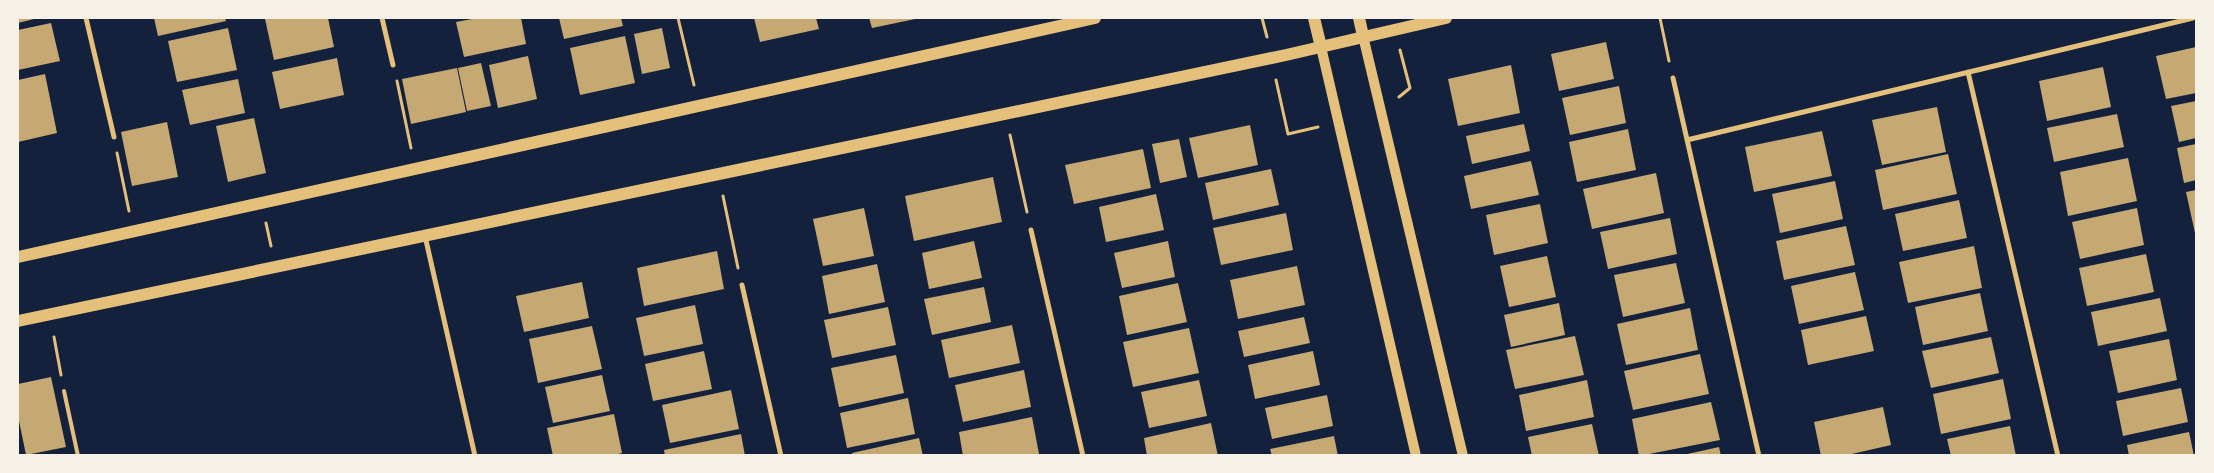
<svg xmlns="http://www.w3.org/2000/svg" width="2214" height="473" viewBox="0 0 2214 473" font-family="Poppins,sans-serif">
<rect width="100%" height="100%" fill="#14213d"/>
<!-- building -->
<path fill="#c6a872" d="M18,18H38L18,23Z
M154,18H225L226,21L158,36Z
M270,18H328L334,47L274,60L265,19Z
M477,18H521L526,44L464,57L456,22Z
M559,18H621L623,26L564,39Z
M754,18H816L819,29L760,42Z
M869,18H920L872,28Z
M51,23L60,61L18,70V30Z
M228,28L237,70L177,82L168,41Z
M662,28L670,68L642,74L634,34Z
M625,36L635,83L580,95L570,48Z
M1606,42L1614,79L1559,91L1551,54Z
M2196,47V93L2166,99L2156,56Z
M528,56L537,99L498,108L489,65Z
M337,58L344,95L280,109L272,72Z
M481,63L491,106L467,111L458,68Z
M1511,65L1520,113L1458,126L1448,79Z
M2103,67L2111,107L2047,121L2039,81Z
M457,68L466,112L411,124L402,79Z
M45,74L57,133L18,142V80Z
M238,79L245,113L190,125L182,90Z
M1619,86L1626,123L1570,135L1562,98Z
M2196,101V138L2179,142L2171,106Z
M1937,107L1946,152L1882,165L1872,120Z
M2117,114L2124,147L2054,162L2047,128Z
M254,118L266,173L228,182L216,126Z
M167,122L178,177L132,186L121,132Z
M1524,124L1530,151L1472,164L1466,136Z
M1250,125L1258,165L1198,178L1189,138Z
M1628,129L1636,170L1577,182L1569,142Z
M1822,131L1832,176L1754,192L1745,147Z
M1179,139L1187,177L1160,183L1152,144Z
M2196,144V180L2184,183L2177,148Z
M1143,149L1151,188L1074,204L1065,165Z
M1948,154L1957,194L1883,210L1875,170Z
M2128,158L2137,201L2068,216L2060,172Z
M1531,161L1539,195L1471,209L1464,176Z
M1271,169L1279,205L1213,220L1205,183Z
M1656,173L1664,213L1592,229L1583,189Z
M993,177L1002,222L914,241L905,196Z
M1835,181L1843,219L1780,233L1772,194Z
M2196,190V233H2195L2186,192Z
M1156,194L1164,230L1106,242L1099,207Z
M1959,200L1967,238L1903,251L1895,214Z
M1540,204L1548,243L1494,255L1486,215Z
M864,208L874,256L823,266L813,219Z
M2137,208L2144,245L2080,259L2072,222Z
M1286,213L1293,250L1221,265L1213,228Z
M1670,218L1677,254L1608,269L1600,232Z
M1846,226L1855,265L1784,280L1776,241Z
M974,241L982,278L929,289L922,253Z
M1168,241L1175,277L1122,288L1114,253Z
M1974,246L1982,288L1908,303L1899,262Z
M717,251L724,289L644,306L637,268Z
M2146,254L2154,292L2087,306L2079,268Z
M1547,256L1556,297L1509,307L1500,266Z
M1676,263L1685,303L1623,317L1614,275Z
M877,264L885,302L829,314L822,276Z
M1297,266L1305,305L1238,319L1230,280Z
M1855,272L1864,310L1799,324L1791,286Z
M582,282L589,318L524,332L516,296Z
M1178,283L1187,322L1127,335L1119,296Z
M984,287L991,322L932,335L924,299Z
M1980,293L1988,331L1923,345L1915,307Z
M2160,298L2167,331L2098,346L2091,312Z
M1559,303L1565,335L1511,347L1504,315Z
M695,305L703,344L644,356L636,318Z
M888,307L896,345L832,358L824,320Z
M1690,308L1698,350L1626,365L1617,324Z
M1866,316L1874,351L1808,365L1801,330Z
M1304,317L1310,343L1244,357L1238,331Z
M1012,325L1020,363L949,378L941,340Z
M592,326L602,369L538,383L529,339Z
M1189,328L1199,373L1133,387L1123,342Z
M1575,336L1584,375L1515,389L1506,350Z
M1991,337L1999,373L1931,388L1922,351Z
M2169,339L2177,380L2118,393L2109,351Z
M704,351L712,389L653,401L645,364Z
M1313,351L1320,385L1255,399L1248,365Z
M1700,354L1709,394L1633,410L1624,371Z
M896,355L904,393L839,407L831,368Z
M1024,370L1031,407L963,422L955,385Z
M602,375L610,411L553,423L545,387Z
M51,377L66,447L26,455L18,416V384Z
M2003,379L2011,419L1941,434L1933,394Z
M1199,380L1207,416L1149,428L1141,392Z
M1587,380L1594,417L1526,431L1519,395Z
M2181,388L2188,422L2123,436L2116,401Z
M731,390L739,429L670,443L662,405Z
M1327,395L1333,426L1272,439L1265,408Z
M908,398L915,434L847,448L840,413Z
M1711,402L1720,440L1639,456L1632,419Z
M1883,407L1891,445L1843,456H1821L1814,422Z
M614,414L622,453L611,456H553L547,428Z
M1032,417L1039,454L963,456L959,432Z
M1211,423L1218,456H1147L1144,438Z
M1592,424L1599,456H1532L1528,437Z
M2010,426L2016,456H1951L1947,439Z
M2189,432L2194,456H2129L2127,445Z
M741,434L745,456H665L664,450Z
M1334,436L1338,456H1272L1270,449Z
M919,438L923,456H852V453Z
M1719,447L1721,456H1683V455Z"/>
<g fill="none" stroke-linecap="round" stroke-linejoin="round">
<!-- path -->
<path stroke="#e5c07b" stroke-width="3" d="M678,18L694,85
M1262,18L1267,37
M1660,18L1669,61
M1276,80L1288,134L1318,127
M397,81L411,148
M1399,97L1410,88L1400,50
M1010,135L1027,212
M117,153L129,211
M723,196L738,268
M266,223L271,246
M54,337L61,375"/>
<!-- service -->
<path stroke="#e5c07b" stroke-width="4" d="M64,391L78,456"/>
<!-- minor -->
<path stroke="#e5c07b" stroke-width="5" d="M86,18L114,137
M382,18L393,65
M1968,72L2058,456
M1673,78L1759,456
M1687,140L2193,18
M1031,230L1083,456
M425,236L475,456
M742,285L781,456"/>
<!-- secondary -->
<path stroke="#e5c07b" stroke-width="10" d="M1363,36L1463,456
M1321,47L1416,456"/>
<!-- primary -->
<path stroke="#e5c07b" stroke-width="12" d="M1314,18L1321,47
M1359,18L1363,36
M18,257L1095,18
M18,321L1286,55L1446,18"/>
</g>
<!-- border -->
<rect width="2214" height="473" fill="none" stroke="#f6f1e7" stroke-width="38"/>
</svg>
